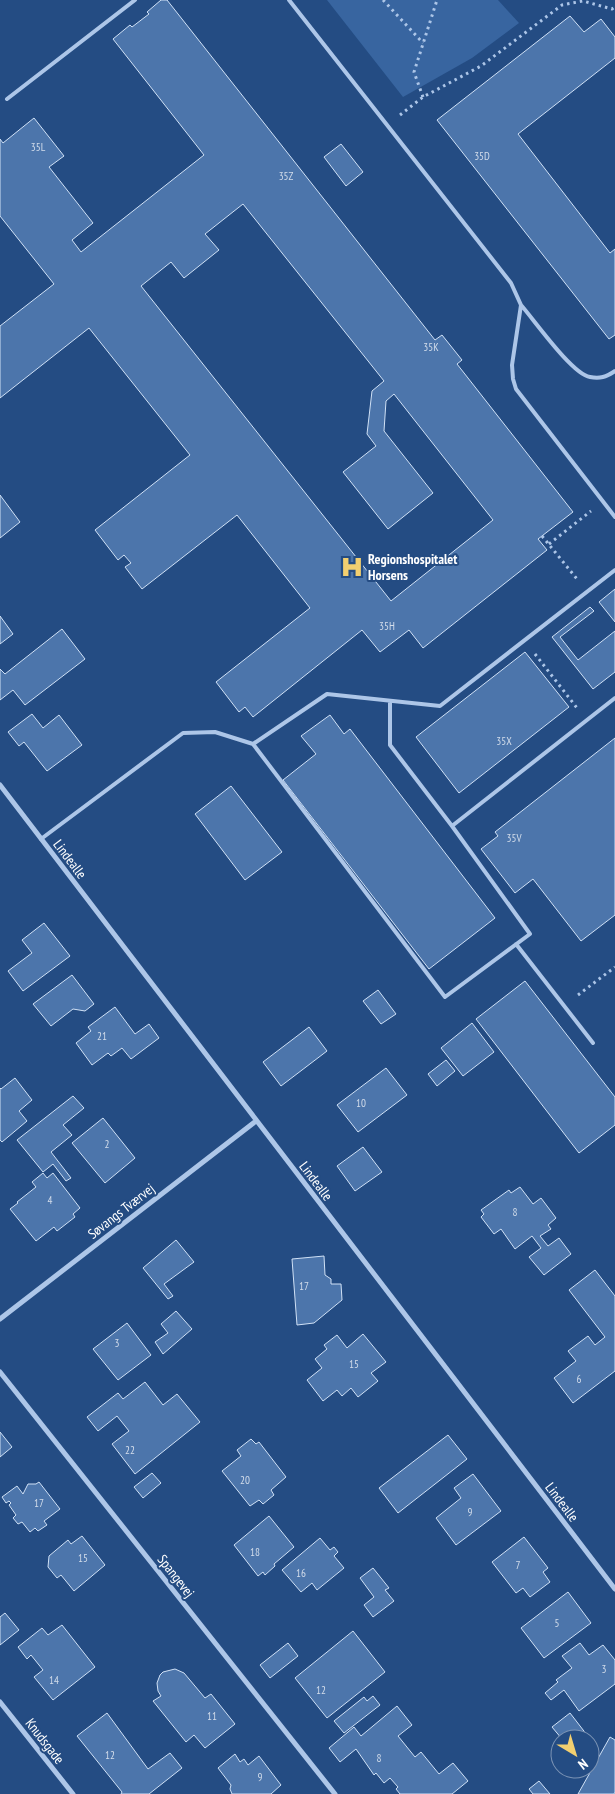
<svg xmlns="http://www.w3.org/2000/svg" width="615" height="1794" viewBox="0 0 615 1794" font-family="'PT Sans Narrow',sans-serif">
<rect width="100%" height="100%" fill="#244c83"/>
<!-- green -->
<path fill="#3865a0" d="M327,0H498L519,23L472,58L403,97Z"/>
<!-- building -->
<path fill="#4c75ab" stroke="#d0e1f6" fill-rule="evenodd" d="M161,0H167L435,340L442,335L462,360L457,364L573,512L538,539L547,550L423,648L409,630L380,652L362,630L253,717L245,707L239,712L216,682L310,608L237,515L142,589L125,567L131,563L124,555L118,560L95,530L190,455L89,328L0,398V326L54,284L0,216V139L3,143L34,118L64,156L49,167L93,223L72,240L81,252L204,155L113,39L130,25L132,27L149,14L147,12ZM243,204L384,381L372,391L367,434L376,446L343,472L388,529L433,493L384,431L386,401L394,394L493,520L391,601L141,286L171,262L184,278L219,250L205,234Z
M570,16L584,32L601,19L615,37V58L518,134L610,253L615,249V335L609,339L437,120Z
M341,144L363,172L346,186L324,157Z
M0,495L20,522L0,538Z
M615,589V622L599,602Z
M590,607L594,611L560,637L578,660L615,631V672L593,689L552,637Z
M0,616L13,634L0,644Z
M62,629L85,659L25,705L13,690L0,700V669L5,674Z
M525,652L569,707L459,793L416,737Z
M32,714L43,728L59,715L82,745L47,771L24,742L19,746L8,732Z
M330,715L344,734L350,729L495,918L429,969L283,780L316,754L301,736Z
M615,738V915L581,941L533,879L515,893L481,849L498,836L495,832Z
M231,786L282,852L245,880L195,814Z
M44,923L70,956L23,991L8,971L32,953L22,940Z
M72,975L94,1004L85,1011L73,1009L51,1026L33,1004Z
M525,981L615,1097V1125L579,1153L476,1019Z
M378,990L396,1014L381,1024L363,1001Z
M115,1007L135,1034L149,1024L159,1038L131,1059L122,1048L111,1056L108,1053L92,1065L76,1043L91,1031L88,1027Z
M472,1023L494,1052L463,1076L441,1048Z
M309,1027L327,1051L281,1086L263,1062Z
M446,1060L455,1071L437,1086L428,1074Z
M386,1068L407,1095L358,1132L337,1105Z
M15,1078L32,1100L19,1111L27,1121L2,1142L0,1140V1088L1,1089Z
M73,1096L84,1108L63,1125L72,1135L51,1152L71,1178L66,1181L53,1164L43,1172L17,1140Z
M103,1118L135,1158L105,1183L72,1143Z
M363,1147L382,1172L355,1191L337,1166Z
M43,1173L47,1178L53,1173L80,1208L73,1214L75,1217L57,1231L54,1227L36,1241L10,1209L18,1203L17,1202L36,1187L32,1182Z
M520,1187L533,1204L541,1198L556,1218L548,1225L551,1229L540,1236L548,1246L559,1238L571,1254L544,1275L529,1257L541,1248L532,1236L515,1249L501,1229L494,1234L481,1217L484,1214L481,1210L509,1190L511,1193Z
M176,1240L194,1262L164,1284L173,1296L168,1299L143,1268Z
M324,1256L325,1275L331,1279V1284H341L342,1300L314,1323L297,1325L292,1259Z
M595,1270L615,1296V1371L573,1403L554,1378L576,1361L568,1351L588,1336L595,1345L605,1337L569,1290Z
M176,1311L192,1329L163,1354L155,1342L168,1333L161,1324Z
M127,1323L151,1355L118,1380L93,1349Z
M363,1334L386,1362L371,1373L378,1381L358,1397L351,1388L342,1396L337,1390L323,1401L307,1380L322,1368L315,1359L327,1349L324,1345L337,1335L347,1348Z
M145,1382L163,1405L177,1394L200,1422L135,1474L112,1444L129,1431L117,1416L98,1431L87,1417L118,1393L123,1399Z
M0,1432L12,1447L0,1457Z
M448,1435L467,1459L398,1513L379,1488Z
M251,1439L256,1444L259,1442L286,1477L271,1490L274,1495L263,1504L259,1500L250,1506L222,1471L241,1456L237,1450Z
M152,1473L161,1483L143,1498L134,1487Z
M473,1474L501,1511L456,1545L436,1518L461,1498L454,1488Z
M39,1482L60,1509L44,1521L47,1525L38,1531L35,1528L30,1532L22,1522L18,1524L13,1518L16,1515L9,1505L11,1503L9,1501L6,1503L2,1497L17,1486L23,1494L28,1484H36Z
M269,1516L294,1547L274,1564L275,1566L265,1575L263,1572L258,1576L234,1545Z
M82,1536L105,1565L74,1591L61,1575L57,1578L48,1567L49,1556L68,1540L71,1544Z
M524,1537L548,1568L543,1572L550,1582L530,1597L523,1588L516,1593L492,1562Z
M320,1538L330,1550L334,1547L338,1552L334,1556L344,1568L317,1590L312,1583L301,1592L282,1570Z
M373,1568L389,1588L385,1590L394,1601L373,1617L364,1605L374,1597L360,1578Z
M568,1592L591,1623L544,1658L521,1628Z
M5,1613L19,1630L0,1645V1617Z
M62,1625L95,1667L53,1700L34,1677L43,1670L31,1655L27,1659L18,1647L42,1628L48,1635Z
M353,1631L385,1672L327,1718L295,1678Z
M288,1643L298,1656L270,1678L260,1665Z
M580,1643L589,1655L603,1645L615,1660V1684L579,1711L564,1690L551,1700L545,1693L558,1682L556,1680L572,1668L562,1656Z
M175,1669L184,1673L205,1698L211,1694L235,1724L205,1748L194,1735L186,1742L153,1701L161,1696L158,1691L157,1683L160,1675L163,1672Z
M373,1696L380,1705L344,1733L334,1721L364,1697L367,1701Z
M397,1706L412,1725L398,1736L415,1757L421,1752L439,1774L453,1763L468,1781L452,1794H400L396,1789L398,1787L390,1778L384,1783L376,1773L374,1775L356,1749L340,1762L329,1748L354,1727L361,1736Z
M107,1713L148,1769L170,1753L182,1768L149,1794H121L122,1792L77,1736Z
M570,1713L587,1735L585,1739H562L552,1727Z
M610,1737L615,1740V1792L614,1794H578Z
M235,1754L240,1762L244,1759L248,1765L259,1756L281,1785L271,1794H232L230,1789L231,1785L218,1768Z
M539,1781L550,1794H533L529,1789Z"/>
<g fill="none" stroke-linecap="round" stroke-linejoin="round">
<!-- path -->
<path stroke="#adc6e8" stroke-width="3" stroke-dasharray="2.5 4" stroke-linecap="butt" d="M383,0L423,43
M423,97L414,72L437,0
M400,115L423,97L481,66L562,5L583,1L612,9L615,7
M542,536L577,579
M549,544L591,511
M535,654L577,708
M578,995L615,967"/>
<!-- service -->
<path stroke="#adc6e8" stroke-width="4" d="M289,0L511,283L521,305L512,365L513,379L516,389L615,517
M7,99L135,0
M521,305C535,321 572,374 590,377C600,379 606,377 615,371
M253,744L327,694L440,706L615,570
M452,826L615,698
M41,839L183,733L215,732L253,744L445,997L530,934L452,826L390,745V701
M516,944L593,1043"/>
<!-- minor -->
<path stroke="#adc6e8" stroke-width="5" d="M0,785L615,1589
M0,1319L256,1121
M0,1372L335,1794
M0,1702L73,1794"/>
</g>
<!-- icons -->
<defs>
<symbol id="hospital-bare" viewBox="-9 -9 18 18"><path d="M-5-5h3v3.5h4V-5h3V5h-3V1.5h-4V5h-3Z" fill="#f2cf70" stroke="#244c83" stroke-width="2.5" paint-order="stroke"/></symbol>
</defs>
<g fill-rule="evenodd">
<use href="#hospital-bare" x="336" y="551" width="32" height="32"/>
</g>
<g text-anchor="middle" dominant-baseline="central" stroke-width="4" stroke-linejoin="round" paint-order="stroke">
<!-- number labels -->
<g font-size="11" fill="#d2dcea">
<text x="38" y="147">35L</text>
<text x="482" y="156">35D</text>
<text x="286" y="176">35Z</text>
<text x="431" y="347">35K</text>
<text x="387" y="626">35H</text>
<text x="504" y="741">35X</text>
<text x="514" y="838">35V</text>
<text x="102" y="1036">21</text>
<text x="361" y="1103">10</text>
<text x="107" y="1144">2</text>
<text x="50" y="1200">4</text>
<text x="515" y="1212">8</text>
<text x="304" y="1286">17</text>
<text x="117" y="1343">3</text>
<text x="354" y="1364">15</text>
<text x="579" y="1379">6</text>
<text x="130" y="1450">22</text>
<text x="245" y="1480">20</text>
<text x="39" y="1503">17</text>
<text x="470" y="1512">9</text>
<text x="255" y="1552">18</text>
<text x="83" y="1558">15</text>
<text x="518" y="1565">7</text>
<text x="301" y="1573">16</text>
<text x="557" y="1623">5</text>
<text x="604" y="1669">3</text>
<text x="54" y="1680">14</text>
<text x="321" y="1690">12</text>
<text x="212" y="1716">11</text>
<text x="110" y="1755">12</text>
<text x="379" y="1758">8</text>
<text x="260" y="1777">9</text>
</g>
<!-- poi labels -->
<g font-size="14" font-weight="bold" fill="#fff" stroke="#244c83" text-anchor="start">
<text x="368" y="559">Regionshospitalet<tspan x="368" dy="16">Horsens</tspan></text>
</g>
<!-- street labels -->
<g font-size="14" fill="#fff" stroke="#244c83">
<text transform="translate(70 859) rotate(53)">Lindealle</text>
<text transform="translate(316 1181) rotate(53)">Lindealle</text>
<text transform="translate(121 1211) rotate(-38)">Søvangs Tværvej</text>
<text transform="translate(562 1502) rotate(53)">Lindealle</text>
<text transform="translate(176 1576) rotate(52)">Spangevej</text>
<text transform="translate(45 1741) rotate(52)">Knudsgade</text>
</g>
</g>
<!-- north arrow -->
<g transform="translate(575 1754) rotate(142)"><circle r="24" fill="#244c83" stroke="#7c94b5"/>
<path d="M0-4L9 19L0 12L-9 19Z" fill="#f2cf70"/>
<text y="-8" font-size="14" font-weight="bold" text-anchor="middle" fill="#ffffff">N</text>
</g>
</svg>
